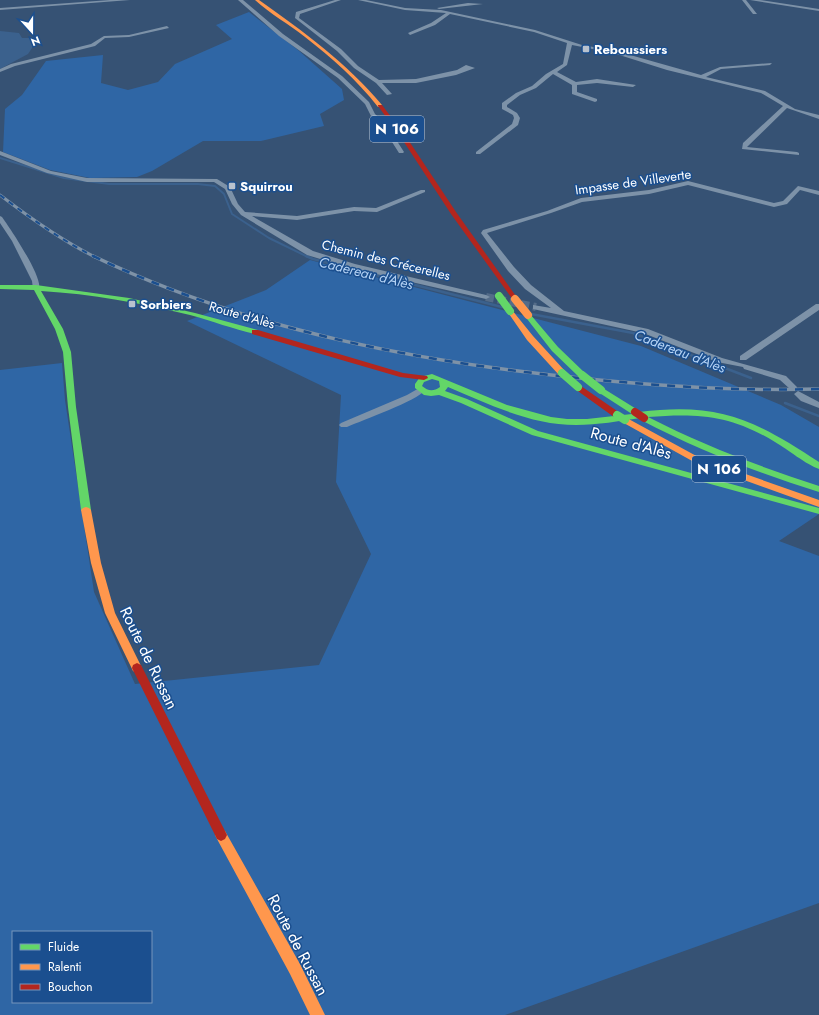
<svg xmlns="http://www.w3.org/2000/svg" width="819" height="1015" viewBox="0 0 819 1015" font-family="Jost,sans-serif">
<rect width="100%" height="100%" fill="#365274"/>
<!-- green -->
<path fill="#2f66a5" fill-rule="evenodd" d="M249,12L298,50L342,89L344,100L320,114L324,126L261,141H203L152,171L137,177L90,178L50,170L3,152L5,109L22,95L46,61L103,55L101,83L128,90L158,82L175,64L232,39L216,25Z
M310,260L641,346L781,405L819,427V514L779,541L819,556V903L505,1015H0V370L62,363L65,400L94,592L135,684L319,665L371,554L336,482L341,395L187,321L266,290ZM13,932H151V1002H13Z"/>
<!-- water -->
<path fill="#3b618d" d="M0,31L19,33L22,38H31L34,45L28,54L0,69Z"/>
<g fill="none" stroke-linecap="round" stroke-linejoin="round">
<!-- stream-far1 -->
<path stroke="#3b618d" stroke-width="2" d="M0,158L64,178L109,184H198L215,186L224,194L232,214L269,238L308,257"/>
<!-- stream -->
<path stroke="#3b618d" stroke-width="2.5" d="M306,256L313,259L502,307
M531,314L633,333L751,378
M785,403L819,416"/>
<!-- street-tunnel -->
<path stroke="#546c89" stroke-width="8" stroke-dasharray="8 4" stroke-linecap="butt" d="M486,297L536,307"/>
<!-- street -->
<path fill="#7d92a8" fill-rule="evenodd" d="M110,0H130L0,10V8Z
M238,0H243L283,34L342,76L369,102L375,114L386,124L404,152L403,153H399L382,126L371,116L365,104L338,78L279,36Z
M335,0H341L300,14L299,18L341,49L358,66L379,80L416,79L457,70L466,65L475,68L456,75L416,83H382L392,94L387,95L376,83L354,68L337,51L295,18L296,12Z
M358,0H366L405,8L441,10L535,30L582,45L616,51L701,75L720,67L772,63L770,65L721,69L706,77L765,91L795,109L819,115V119L787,108L747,147L797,152L799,153V155L742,149L743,143L783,106L761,93L667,70L613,53L572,45L567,65L557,72L576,82L597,79L636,85L633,87L597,83L577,85V92L597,99V101L595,102L572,94V85L553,74L536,88L520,95L507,105V107L517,113L520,118L518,125L480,154H476V152L512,124L514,118L513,115L502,109V103L516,93L532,86L546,74L563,64L567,43L534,32L450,14L435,25L410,35L408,33L431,23L446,13L405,10Z
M742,0H746L757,14H753Z
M750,0H760L819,9V11Z
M468,3L483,4L439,9L437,8Z
M167,26L169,28L129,37L105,38L95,46L15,66L0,72V69L11,64L91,44L104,36L129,35Z
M0,151L51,171L87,178L217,179L230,187L238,204L245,212L297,216L354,207L376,208L421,190H425V192L377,212L354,211L297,220L252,216L313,251L355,264L486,295L490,297L486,299L350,268L307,255L241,215L232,204L225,189L214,182H87L47,173L0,155Z
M688,181L774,203L783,201L798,186L819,191V195L800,190L787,204L774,207L688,185L649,194L582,202L551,213L487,233L514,267L531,285L564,311L648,329L722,358L786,376L797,387L796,389H790L780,380L744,369L743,367L717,362L643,333L533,309V305L551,308L525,289L508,271L481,233L483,230L547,211L581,198L649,190Z
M0,216L2,217C10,228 43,277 39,289H33L32,281L12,241L0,223Z
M816,304H819V310L746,360H740V356Z
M421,387L425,390C417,401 363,420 347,427H341L339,425L341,423L407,395Z
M798,391L819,402V408L801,401L794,394Z"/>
<!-- fast -->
<path fill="#63d668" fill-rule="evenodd" d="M0,285H36L129,298L195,313L258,330L259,332L255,334C233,329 212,321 190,315C141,303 92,294 41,291L63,329L71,352L76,407L91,510L89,512H83L81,510L68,407L63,352L55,329L34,290L0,289Z
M528,313L530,314L558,347L585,373V377H579L552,351L524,315Z
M432,374L507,405L551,417L567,419H587L632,414L598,392L597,390L601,387L638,410L639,412C718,402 754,419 819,462V469C807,465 787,449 775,442C731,415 698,413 648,417C703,445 760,467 819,486V492C758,473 698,450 641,420L640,418C619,421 598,425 576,425C531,425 488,404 448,387L445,391L467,399L538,431L819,508V514L532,435L461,403L439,395L431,396L424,395L415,388V384L420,377ZM432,379L439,381L440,387C433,392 428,391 422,386L424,382Z"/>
<!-- slow -->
<path fill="#ff974d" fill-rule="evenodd" d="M255,0H259C304,32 347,63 382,105V107H378C357,80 332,58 305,37C289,24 270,14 255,0Z
M510,309L512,310L533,336L565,371V375H559L527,340L507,311Z
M625,417L700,458L819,500V507L694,462L622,422L621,420Z
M86,507L89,508L91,510L101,563L115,613L142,668L141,671L137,673L133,671L105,613L91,563L81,510L83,508Z
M221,829L225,831L300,964L325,1015H310L290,974L217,839L215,835L217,831Z"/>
<!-- jam -->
<path fill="#b3261e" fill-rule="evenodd" d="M378,105H382L407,138L456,212L518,299L517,300H513L451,214L402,139L378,106Z
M252,330H258L403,373L427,376L428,378L424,380L400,377L252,334Z
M578,384L620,413L621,415L620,417H614L575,389L574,387L575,385Z
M137,663L141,665L225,831L227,835L225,839L221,841L217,839L132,668L133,665Z"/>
<defs>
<path id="rail-far1" d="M0,195C30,218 61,240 95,257"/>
<path id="rail" d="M93,256C250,331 427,364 599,380C672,387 745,391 819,389"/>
</defs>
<!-- rail-far1 casing -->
<use href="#rail-far1" stroke="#7e92a7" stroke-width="3"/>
<!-- rail casing -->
<use href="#rail" stroke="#7e92a7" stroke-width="3.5"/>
<!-- rail-far1 -->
<use href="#rail-far1" stroke="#1b4f8f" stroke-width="2" stroke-dasharray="5.5" stroke-linecap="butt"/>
<!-- rail -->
<use href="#rail" stroke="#1b4f8f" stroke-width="2.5" stroke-dasharray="8" stroke-linecap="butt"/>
<!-- fast-bridge -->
<path stroke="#63d668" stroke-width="8" d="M499,296L510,311
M562,373L578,387
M582,375L601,390
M617,415L625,420"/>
<!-- slow-bridge -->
<path stroke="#ff974d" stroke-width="8" d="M515,299L528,315"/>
<!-- jam-bridge -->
<path stroke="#b3261e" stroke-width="8" d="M635,412L644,418"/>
</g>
<!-- markers -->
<g fill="#b9c2ce" stroke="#1b4f8f" stroke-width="1.5">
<rect x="582" y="45" width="8" height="8" rx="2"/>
<rect x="228" y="182" width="8" height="8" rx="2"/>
<rect x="128" y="300" width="8" height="8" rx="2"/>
</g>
<g text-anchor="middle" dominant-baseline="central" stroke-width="3" stroke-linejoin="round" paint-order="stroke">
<!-- far-poi labels -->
<g font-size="13" font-weight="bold" fill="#fff" stroke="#1b4f8f" text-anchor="start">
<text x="594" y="49">Reboussiers</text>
<text x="240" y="186">Squirrou</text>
<text x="140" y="304">Sorbiers</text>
</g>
<!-- far-street labels -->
<g font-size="13" fill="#fff" stroke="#1b4f8f">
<text transform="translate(633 182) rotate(-8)">Impasse de Villeverte</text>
<text transform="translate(386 260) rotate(14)">Chemin des Crécerelles</text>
<text transform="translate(242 315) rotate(16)">Route d'Alès</text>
</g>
<!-- far-water labels -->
<g font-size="14" font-style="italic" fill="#b5d3f5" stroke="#1b4f8f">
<text transform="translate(366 273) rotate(14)">Cadereau d'Alès</text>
<text transform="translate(680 351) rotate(21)">Cadereau d'Alès</text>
</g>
<!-- shield labels -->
<g fill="#1b4f8f" stroke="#bbcadd" stroke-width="1">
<rect x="370" y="116" width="54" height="26" rx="3"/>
<rect x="692" y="456" width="54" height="26" rx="3"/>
</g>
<g font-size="15" font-weight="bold" fill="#fff">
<text x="397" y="129">N 106</text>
<text x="719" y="469">N 106</text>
</g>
<!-- street labels -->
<g font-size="16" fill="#fff" stroke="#1b4f8f">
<text transform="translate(631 443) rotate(15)">Route d'Alès</text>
<text transform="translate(149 658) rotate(64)">Route de Russan</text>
<text transform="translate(298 945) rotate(62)">Route de Russan</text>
</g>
</g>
<!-- legend -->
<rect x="12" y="931" width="140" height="72" fill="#1b4f8f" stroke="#7695bc"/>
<rect x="20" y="944" width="20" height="6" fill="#63d668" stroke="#7695bc"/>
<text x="48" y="951" font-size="12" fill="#ffffff">Fluide</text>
<rect x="20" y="964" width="20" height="6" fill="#ff974d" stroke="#7695bc"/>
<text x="48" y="971" font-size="12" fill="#ffffff">Ralenti</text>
<rect x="20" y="984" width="20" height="6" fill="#b3261e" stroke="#7695bc"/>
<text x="48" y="991" font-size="12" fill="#ffffff">Bouchon</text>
<!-- north arrow -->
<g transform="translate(32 32) rotate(159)" stroke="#1b4f8f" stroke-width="3" paint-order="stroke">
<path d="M0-3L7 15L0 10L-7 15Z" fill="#ffffff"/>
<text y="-6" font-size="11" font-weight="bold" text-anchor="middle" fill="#ffffff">N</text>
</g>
</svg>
